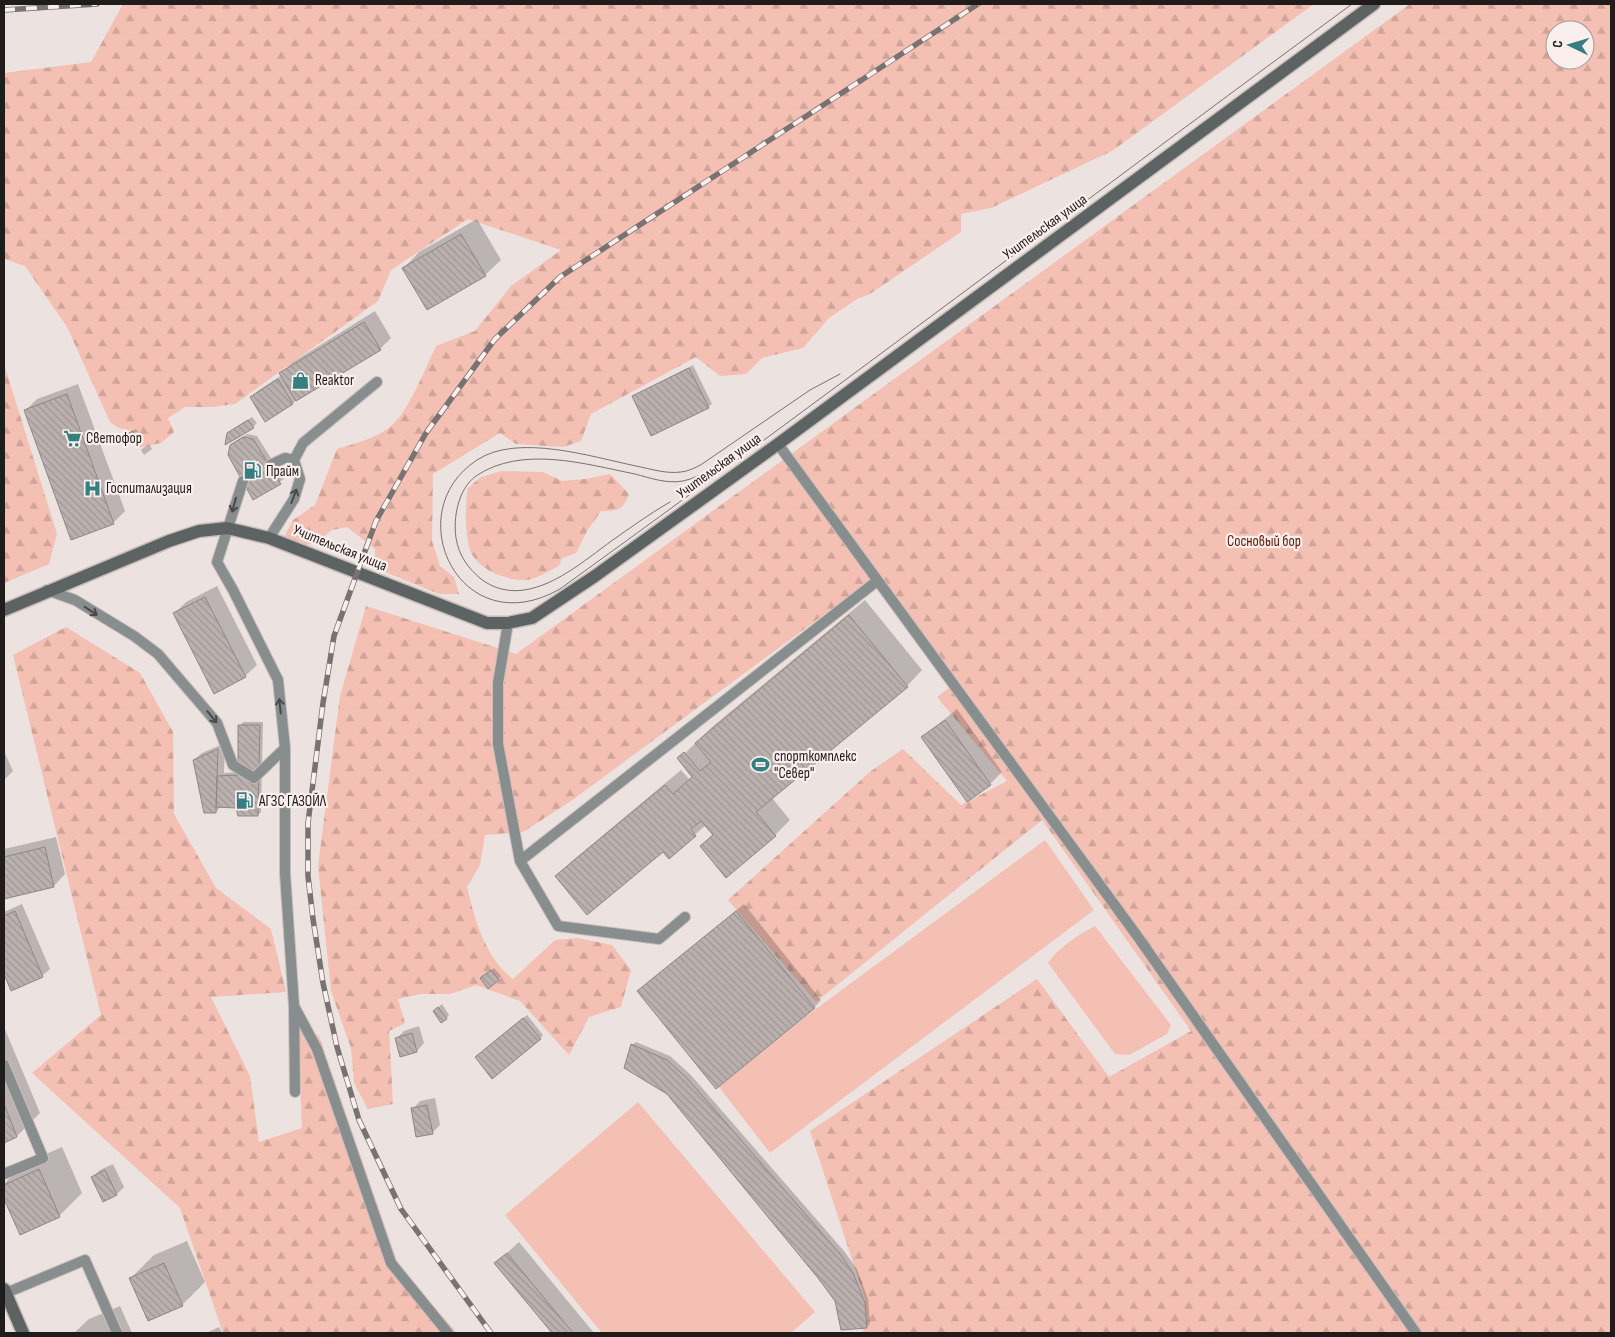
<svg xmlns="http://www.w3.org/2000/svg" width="1615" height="1337" viewBox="0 0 1615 1337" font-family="'Sofia Sans Condensed',sans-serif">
<defs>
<pattern id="forest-firs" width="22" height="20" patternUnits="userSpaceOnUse" patternTransform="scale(1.25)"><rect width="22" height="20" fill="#f4c0b4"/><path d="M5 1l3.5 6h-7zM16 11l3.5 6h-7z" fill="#d1a49a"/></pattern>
<pattern id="building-back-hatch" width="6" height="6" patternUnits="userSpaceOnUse" patternTransform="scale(1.25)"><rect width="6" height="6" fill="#bab0ad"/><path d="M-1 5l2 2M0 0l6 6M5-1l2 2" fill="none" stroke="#9f9794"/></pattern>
</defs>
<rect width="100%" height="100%" fill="#ece2df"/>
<!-- forest -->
<path fill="url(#forest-firs)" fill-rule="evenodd" d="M123,4H1314L1112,151L991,208L961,214V232L870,294L857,299L829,318L803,348L762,358L746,374L720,376L696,357L591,414L581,441L563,447L516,444L500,433L433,474L432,541L440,566L454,577L459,594H439L375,568V549L347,527L332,530L315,544L292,545L284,537L293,520L315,505L337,449C354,444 376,438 390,427C408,413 426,367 436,346L475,331L511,286L561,250L468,219L391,270L378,301L235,404L212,407H185L168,418L174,432L161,443L138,448L140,433L119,428L110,422L67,327L25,266L4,259V73L91,62Z
M1410,4H1611V1333H863L865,1299L810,1131L1037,979L1109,1077L1191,1031L1042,820L816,1002L728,900L871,771L903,749L961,805L1007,781L937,697L949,688L882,588L871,580L571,801L523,832L485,835L480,865L467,887C475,921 485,957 513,979L555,940L578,938L612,945L631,970L621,1007L589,1017L569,1055L520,1001L476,985L450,994H421L398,999L405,1023L389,1031L393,1104L368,1109L354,1083L351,1048L331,991L318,866L340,696L366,606L516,654ZM1555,30H1585V60H1555Z
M4,364L57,534L49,564L4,583Z
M501,471L543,472L562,481L585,479L610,474L629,494C623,510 618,511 601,511L587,531L576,553L562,558L559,566C550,570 537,579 527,580C508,581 484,572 473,556C464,543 465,503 468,488L481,477Z
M66,627L140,673L173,732L174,814L216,888L271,929L286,992L211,997L250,1076L259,1142L302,1128L298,1030L319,1036L399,1267L457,1333H223L180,1208L32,1073L101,1015L13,655Z"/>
<!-- pitch -->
<path fill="#f4c0b4" d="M1045,840L1094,910L770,1153L719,1087L801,1020Z
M1095,926L1171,1025L1167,1034L1129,1055L1115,1054L1048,963C1060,946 1077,936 1095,926Z
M638,1102L815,1312L791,1333H602L505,1215Z"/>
<!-- shadow -->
<path fill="#0003" d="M477,219L501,260L485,275L404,268L419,252Z
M375,311L391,338L380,349L265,420L251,397L259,390L282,375L281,373L293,362Z
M693,365L712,404L708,407L633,396Z
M78,384L125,511L113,523L72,538L25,411L37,399Z
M252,417L257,423L253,427L226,442L228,433L232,430Z
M136,429L138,432L134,436H124Z
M247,434L257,436L284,479L254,498L235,442Z
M149,444L152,449L144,455L141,450Z
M217,586L257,665L245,676L174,614L186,602Z
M865,600L922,670L907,686L772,798L790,820L775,835L701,846L713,834L706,825L669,857L663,850L557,876L572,861L681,770L689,779L693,776L679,759L712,727Z
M957,709L1002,772L990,784L923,737Z
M243,722H263L261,812L258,815L237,806H221L216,812L194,760L202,753L225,743L224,773L239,772L240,726Z
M4,751L13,771L4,780Z
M56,837L65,874L54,886L4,897V849Z
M22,904L50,969L42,976L12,989L4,970V912Z
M744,904L821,1000L814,1008L646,984Z
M494,968L501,976L498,979L485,975Z
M442,1004L449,1015L446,1019L434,1011Z
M527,1015L543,1035L540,1038L480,1054Z
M419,1026L424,1043L417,1051L396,1039L404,1031Z
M4,1027L40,1113L17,1136L4,1142Z
M636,1042L670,1056L690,1074L844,1251L857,1269L868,1299L870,1323L867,1327L836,1301L819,1277L632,1045Z
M435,1098L440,1125L432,1133L413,1109L420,1101Z
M62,1147L82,1193L59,1216L20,1233L4,1195V1184L23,1164Z
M113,1164L124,1187L117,1194L92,1177L100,1170Z
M187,1241L205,1282L182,1305L131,1278L154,1255Z
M519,1242L594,1333H553L496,1263Z
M120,1306L132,1333H74L89,1319Z
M219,1327L222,1333H206Z"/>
<!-- building -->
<path fill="url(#building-back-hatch)" stroke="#908785" d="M461,234L486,276L427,310L402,268Z
M364,322L381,350L296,401L279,373Z
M689,368L709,408L651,436L632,396Z
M278,379L293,404L265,422L250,397Z
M67,394L114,524L71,540L24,410Z
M248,420L254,428L225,445L227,433Z
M133,431L135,437L125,441L123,436Z
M243,437L253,439L281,484L253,500L228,455L230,445Z
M205,597L246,677L214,694L173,613Z
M849,615L908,687L756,812L776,836L726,878L700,846L713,835L701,821L691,829L696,836L669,859L663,852L587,915L555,876L665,785L673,794L692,777L677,758L684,752L700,771L711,762L695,743Z
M945,720L991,785L967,802L921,737Z
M238,725H260L258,816H238L236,808L216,807L217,776L238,775Z
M218,749L216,813H204L193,760Z
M45,847L54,887L4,899V857Z
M15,911L43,977L11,991L4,974V916Z
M736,911L815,1008L716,1089L637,991Z
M491,970L499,980L488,989L480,978Z
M438,1007L447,1019L441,1023L433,1011Z
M523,1018L541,1039L492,1079L475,1057Z
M412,1033L417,1052L400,1057L395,1038Z
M631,1044L667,1060L686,1077L841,1255L853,1273L865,1303L867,1328L841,1330L835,1301L818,1278L667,1094L624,1068Z
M4,1104L17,1137L4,1143Z
M427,1105L433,1134L416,1137L411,1108Z
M39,1169L60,1217L20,1235L4,1199V1185Z
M105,1170L117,1195L103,1202L91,1177Z
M507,1253L573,1333H552L494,1263Z
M164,1263L183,1306L148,1321L129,1278Z"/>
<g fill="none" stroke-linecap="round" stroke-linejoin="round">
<defs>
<path id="lane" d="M778,444L1138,937L1416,1333
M294,460L303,443L377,382
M269,538L294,499L300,479L294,460L285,458L270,465
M47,590L75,600L134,636L158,654L217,723L233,765L254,778L285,748L278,680L233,590L217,562L243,481
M508,623L498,683V744L520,861L558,926L659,939L685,917
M285,748V873L294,1006L295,1092
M520,861L877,581
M294,1006L317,1049L391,1263L448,1333
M4,1065L43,1158L4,1174
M6,1293L85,1260L117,1333"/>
<path id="secondary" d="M4,610L169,541L199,531L227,528L269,538L487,623H508L532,618L595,576L778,444L1374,4
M4,1289L23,1333"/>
</defs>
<!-- lane casing -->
<use href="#lane" stroke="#c7bebc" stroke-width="12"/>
<!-- secondary casing -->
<use href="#secondary" stroke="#c7bebc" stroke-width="15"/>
<!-- lane -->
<use href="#lane" stroke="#888d8d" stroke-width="10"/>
<!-- secondary -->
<use href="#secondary" stroke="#5d6363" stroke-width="12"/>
<!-- tram -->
<path stroke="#787270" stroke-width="1" d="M840,374L810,390L702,464C695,468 689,471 681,472C666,474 651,469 636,466C592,457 518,433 477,460C397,512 460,646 560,589C826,397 1088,198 1352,4
M670,502C649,514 630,528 610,542C576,567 525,612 481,579C468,568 459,556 456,538C453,518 458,489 476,476C522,445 585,464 635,474C650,478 667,484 683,481C703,477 719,462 735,450"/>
<defs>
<path id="rail" d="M4,10L97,4
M491,1333L401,1209L359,1120L337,1047L323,983L313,919L308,876V823L323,703L334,636L376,521L426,433L495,339L560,277L978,4"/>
</defs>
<!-- rail casing -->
<use href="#rail" stroke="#787270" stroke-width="5.5"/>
<!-- rail -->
<use href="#rail" stroke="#faefec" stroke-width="4" stroke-dasharray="11" stroke-linecap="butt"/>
</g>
<!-- one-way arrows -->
<defs><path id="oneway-shaft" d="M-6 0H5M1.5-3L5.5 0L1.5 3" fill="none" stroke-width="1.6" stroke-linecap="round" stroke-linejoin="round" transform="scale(1.25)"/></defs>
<g stroke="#494949">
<use href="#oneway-shaft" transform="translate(294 496) rotate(-69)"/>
<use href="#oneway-shaft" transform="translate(234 505) rotate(105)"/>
<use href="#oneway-shaft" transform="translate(91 611) rotate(33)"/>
<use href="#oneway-shaft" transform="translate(280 706) rotate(-96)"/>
<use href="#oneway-shaft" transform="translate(212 717) rotate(51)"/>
</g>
<!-- icons -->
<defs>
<symbol id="shop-bare" viewBox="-9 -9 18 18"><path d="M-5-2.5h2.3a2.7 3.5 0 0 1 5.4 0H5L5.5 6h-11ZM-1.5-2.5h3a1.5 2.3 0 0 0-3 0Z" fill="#367f81" stroke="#faefec" stroke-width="2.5" paint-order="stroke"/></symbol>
<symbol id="supermarket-bare" viewBox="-9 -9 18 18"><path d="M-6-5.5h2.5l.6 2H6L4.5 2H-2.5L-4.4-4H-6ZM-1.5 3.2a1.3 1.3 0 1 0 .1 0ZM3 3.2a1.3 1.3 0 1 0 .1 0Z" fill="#367f81" stroke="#faefec" stroke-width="2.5" paint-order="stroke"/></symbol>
<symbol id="fuel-bare" viewBox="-9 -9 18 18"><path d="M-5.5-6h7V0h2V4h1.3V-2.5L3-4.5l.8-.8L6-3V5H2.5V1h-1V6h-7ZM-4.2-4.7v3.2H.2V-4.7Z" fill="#367f81" stroke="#faefec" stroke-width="2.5" paint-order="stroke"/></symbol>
<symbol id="hospital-bare" viewBox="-9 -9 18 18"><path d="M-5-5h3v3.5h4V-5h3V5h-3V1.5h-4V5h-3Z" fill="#367f81" stroke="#faefec" stroke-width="2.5" paint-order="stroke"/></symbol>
<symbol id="stadium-bare" viewBox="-9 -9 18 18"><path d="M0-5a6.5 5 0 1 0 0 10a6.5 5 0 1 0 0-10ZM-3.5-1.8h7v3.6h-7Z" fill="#367f81" stroke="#faefec" stroke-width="2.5" paint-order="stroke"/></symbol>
</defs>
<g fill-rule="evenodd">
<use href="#shop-bare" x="288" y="368" width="25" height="25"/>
<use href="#supermarket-bare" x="60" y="426" width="25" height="25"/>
<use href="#fuel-bare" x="240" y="458" width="25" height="25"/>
<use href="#hospital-bare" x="80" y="476" width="25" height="25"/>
<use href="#stadium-bare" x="748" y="752" width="25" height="25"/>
<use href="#fuel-bare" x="232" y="788" width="25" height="25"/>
</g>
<g text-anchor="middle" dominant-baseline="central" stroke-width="4.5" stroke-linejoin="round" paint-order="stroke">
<!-- street labels -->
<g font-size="15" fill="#1f1c1b" stroke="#faefec">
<text transform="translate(1045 227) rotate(-36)">Учительская улица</text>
<text transform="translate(719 466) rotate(-36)">Учительская улица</text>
<text transform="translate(340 548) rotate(22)">Учительская улица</text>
</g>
<!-- poi labels -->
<g font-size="15" fill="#1f1c1b" stroke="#faefec" text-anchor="start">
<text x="315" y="380">Reaktor</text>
<text x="86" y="438">Светофор</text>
<text x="266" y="471">Прайм</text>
<text x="106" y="488">Госпитализация</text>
<text x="774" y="756">спорткомплекс<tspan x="774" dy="17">"Север"</tspan></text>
<text x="259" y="801">АГЗС ГАЗОЙЛ</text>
</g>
<!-- park labels -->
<g font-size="15" fill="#661605" stroke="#faefec">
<text x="1264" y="541">Сосновый бор</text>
</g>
</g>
<!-- border -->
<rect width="1615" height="1337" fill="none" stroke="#1f1c1b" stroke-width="10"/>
<!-- north arrow -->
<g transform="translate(1570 45) rotate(275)"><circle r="24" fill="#faefec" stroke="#a29b98"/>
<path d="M0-4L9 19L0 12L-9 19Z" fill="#367f81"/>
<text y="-8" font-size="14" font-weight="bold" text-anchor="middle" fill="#1f1c1b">С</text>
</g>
</svg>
